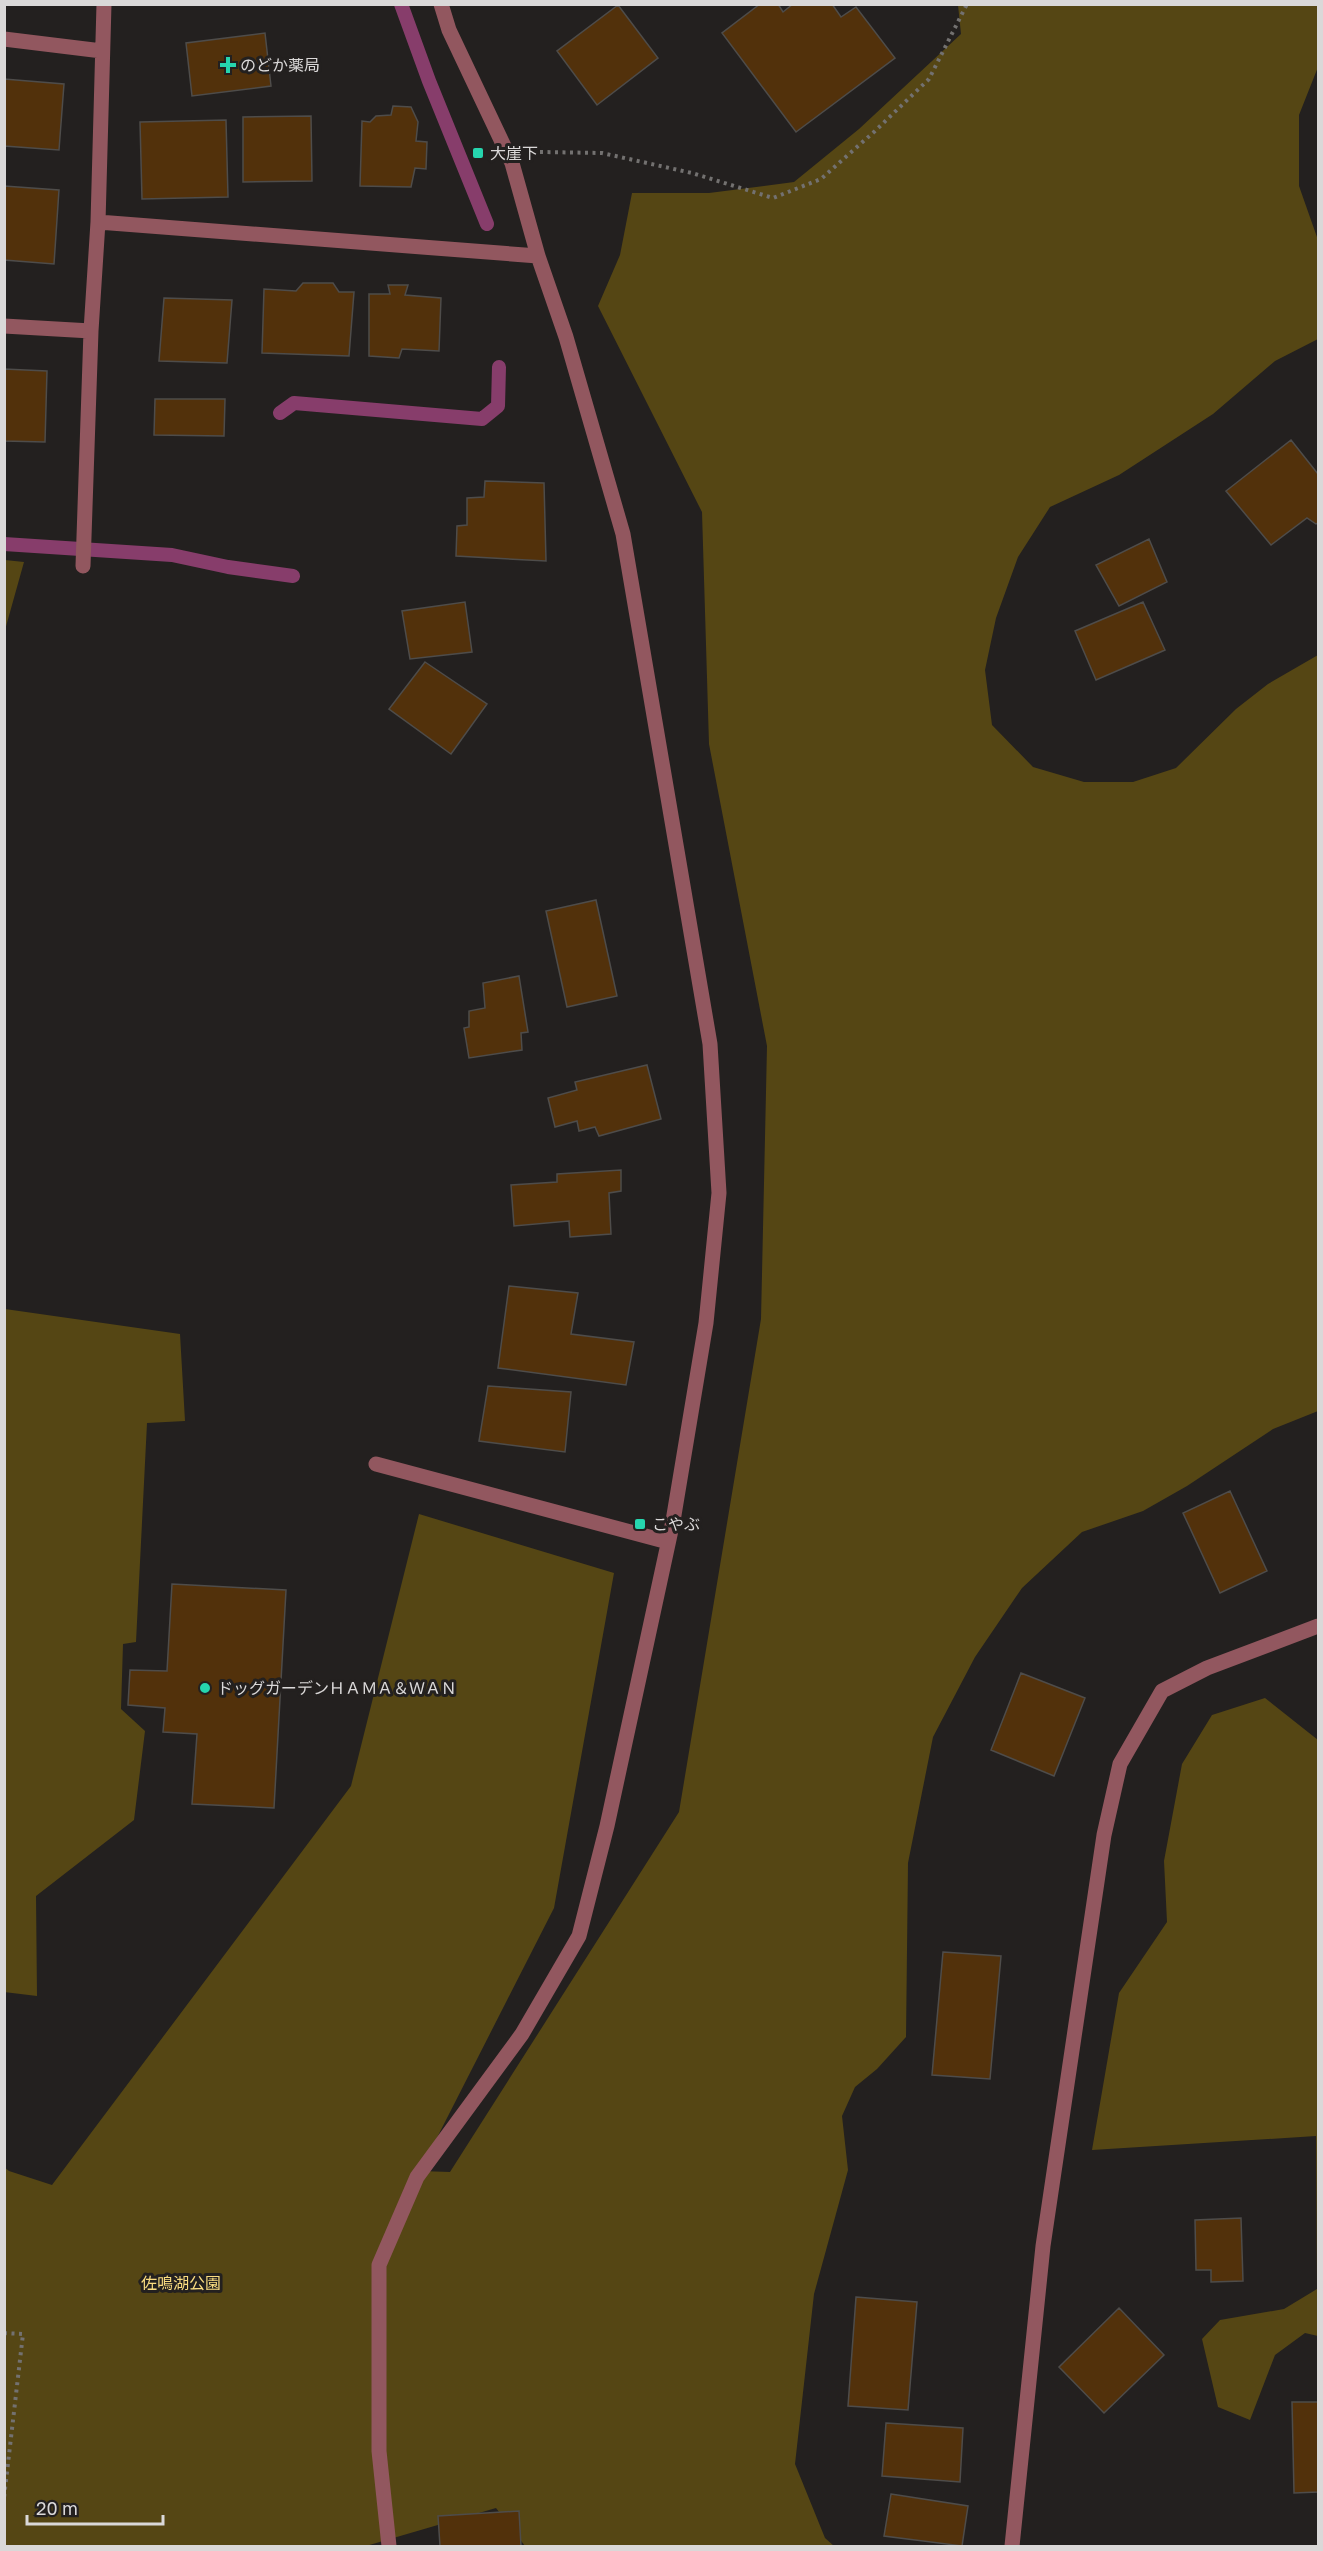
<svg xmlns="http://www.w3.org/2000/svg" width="1323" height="2551" viewBox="0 0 1323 2551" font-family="'Golos Text','Noto Sans JP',sans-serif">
<rect width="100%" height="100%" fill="#23201f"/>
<!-- green -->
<path fill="#554614" d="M958,5H1318V67L1299,115V186L1318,240V339L1275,361L1213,414L1119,475L1050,507L1018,557L996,618L985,670L992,725L1033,767L1084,782H1133L1176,768L1236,709L1268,684L1318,655V1411L1273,1429L1187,1486L1143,1511L1082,1532L1022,1588L975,1657L933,1737L908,1863L906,2037L877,2069L855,2087L842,2116L848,2170L814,2294L795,2464L825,2538L834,2546H525L496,2508L366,2546H5L4,2167L9,2171L52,2185L351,1786L419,1514L614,1573L554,1908L420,2171L450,2172L679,1812L761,1319L767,1046L709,744L702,512L598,306L620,255L632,193H709L794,182L859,129L961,34Z
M5,560L24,562L5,630L4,560Z
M5,1309L180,1334L185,1421L147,1423L136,1642L123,1644L121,1709L145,1731L134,1820L36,1896L37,1996L4,1992Z
M1265,1698L1318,1740V2336L1305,2333L1275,2355L1250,2420L1218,2407L1202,2339L1220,2320L1284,2309L1317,2289L1316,2136L1092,2150L1119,1993L1167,1922L1164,1861L1182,1764L1212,1715Z"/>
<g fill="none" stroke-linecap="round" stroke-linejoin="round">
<!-- stream -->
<path stroke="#873d6b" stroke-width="14" d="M401,4L429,81L487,224
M280,413L294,403L482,419L498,406L499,367
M4,544L172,555L228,567L293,576"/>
</g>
<!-- building -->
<path fill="#52310b" stroke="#4e4c4a" stroke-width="1.5" d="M760,4H778L783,12L793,4H832L841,17L856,7L895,58L796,132L722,33Z
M618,5L658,58L597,105L557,51Z
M265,33L271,86L192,96L186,43Z
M4,79L64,84L59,150L4,146Z
M393,106L411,107L418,122L416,141L427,142L426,169L415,168L411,187L360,186L362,121L370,122L376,116L391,115Z
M311,116L312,181L243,182V117Z
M226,120L228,197L142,199L140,122Z
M4,186L59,190L54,264L4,260Z
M303,283H333L339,292H354L349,356L262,353L264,289L296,291Z
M388,285H408L405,295L441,298L439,351L402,349L399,358L369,356V294H390Z
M164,298L232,300L227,363L159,361Z
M4,369L47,371L45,442L4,441Z
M155,399H225L224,436L154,435Z
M1291,440L1318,474V523L1316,524L1307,518L1271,545L1226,491Z
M485,481L544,483L546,561L456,556L457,526L467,525V498L484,497Z
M1149,539L1167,582L1119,606L1096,565Z
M465,602L472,652L410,659L402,611Z
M1143,602L1165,650L1096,680L1075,631Z
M425,662L487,704L451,754L389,709Z
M596,900L617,996L567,1007L546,911Z
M519,976L528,1032L521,1033L522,1050L469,1058L464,1028L469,1027V1011L485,1008L483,983Z
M647,1065L661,1119L599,1136L595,1127L579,1131L577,1121L555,1127L548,1098L577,1090L575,1082Z
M621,1170V1191L609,1193L611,1234L570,1237L569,1221L514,1226L511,1185L557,1182V1174Z
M509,1286L578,1293L571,1334L634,1342L626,1385L498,1368Z
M488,1386L571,1392L565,1452L479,1441Z
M1230,1491L1267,1571L1220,1593L1183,1513Z
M172,1584L286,1590L274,1808L192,1804L197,1734L163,1732L165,1708L128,1705L130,1670L167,1671Z
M1021,1673L1085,1698L1054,1776L991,1750Z
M943,1952L1001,1956L990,2079L932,2075Z
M1241,2218L1243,2281L1211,2282V2270H1196L1195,2220Z
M856,2297L917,2302L908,2410L848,2406Z
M1119,2308L1164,2355L1104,2413L1059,2367Z
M1292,2402H1318V2492L1294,2493Z
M886,2423L963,2428L960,2482L882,2476Z
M891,2494L968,2506L962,2546L884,2536Z
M519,2511L521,2546H440L438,2516Z"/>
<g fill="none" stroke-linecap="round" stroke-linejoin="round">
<!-- path -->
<path stroke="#737170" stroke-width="4" stroke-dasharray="3 4.5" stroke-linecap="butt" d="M540,152L602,153L692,173L773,198L821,179L875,131L929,79L967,4
M4,2333L23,2334L4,2498"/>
<!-- minor -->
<path stroke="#92575f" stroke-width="15" d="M4,39L102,51
M98,222L538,256
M4,326L91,331
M83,566L91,331L98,222L104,4
M376,1464L668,1542
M389,2546L379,2451V2265L417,2177L522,2034L579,1936L607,1826L673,1521L706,1323L719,1193L710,1044L623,534L566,337L538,256L512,163L449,30L441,4
M1012,2546L1043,2246L1104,1835L1120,1764L1162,1691L1207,1668L1318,1626"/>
</g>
<!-- markers -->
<g fill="#26d5ae" stroke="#23201f" stroke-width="2">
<path d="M225 56h6v6h6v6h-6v6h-6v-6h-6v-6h6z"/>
<rect x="472" y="147" width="12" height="12" rx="3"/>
<rect x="634" y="1518" width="12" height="12" rx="3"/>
<circle cx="205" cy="1688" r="6"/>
</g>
<g text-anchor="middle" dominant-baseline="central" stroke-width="6" stroke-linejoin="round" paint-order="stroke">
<!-- poi labels -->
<g font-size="16" fill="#dad8d8" stroke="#23201f" text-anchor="start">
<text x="240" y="65">のどか薬局</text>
<text x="490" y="153">大崖下</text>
<text x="652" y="1524">こやぶ</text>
<text x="217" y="1688">ドッグガーデンＨＡＭＡ＆ＷＡＮ</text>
</g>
<!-- park labels -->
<g font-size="16" fill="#fadc80" stroke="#23201f">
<text x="181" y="2283">佐鳴湖公園</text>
</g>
</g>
<!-- border -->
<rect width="1323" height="2551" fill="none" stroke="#dad8d8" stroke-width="12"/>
<!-- scale -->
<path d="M27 2515v9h136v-9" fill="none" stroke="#dad8d8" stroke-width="3"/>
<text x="36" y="2515" font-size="18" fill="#dad8d8" stroke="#23201f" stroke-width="4.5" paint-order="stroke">20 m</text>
</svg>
